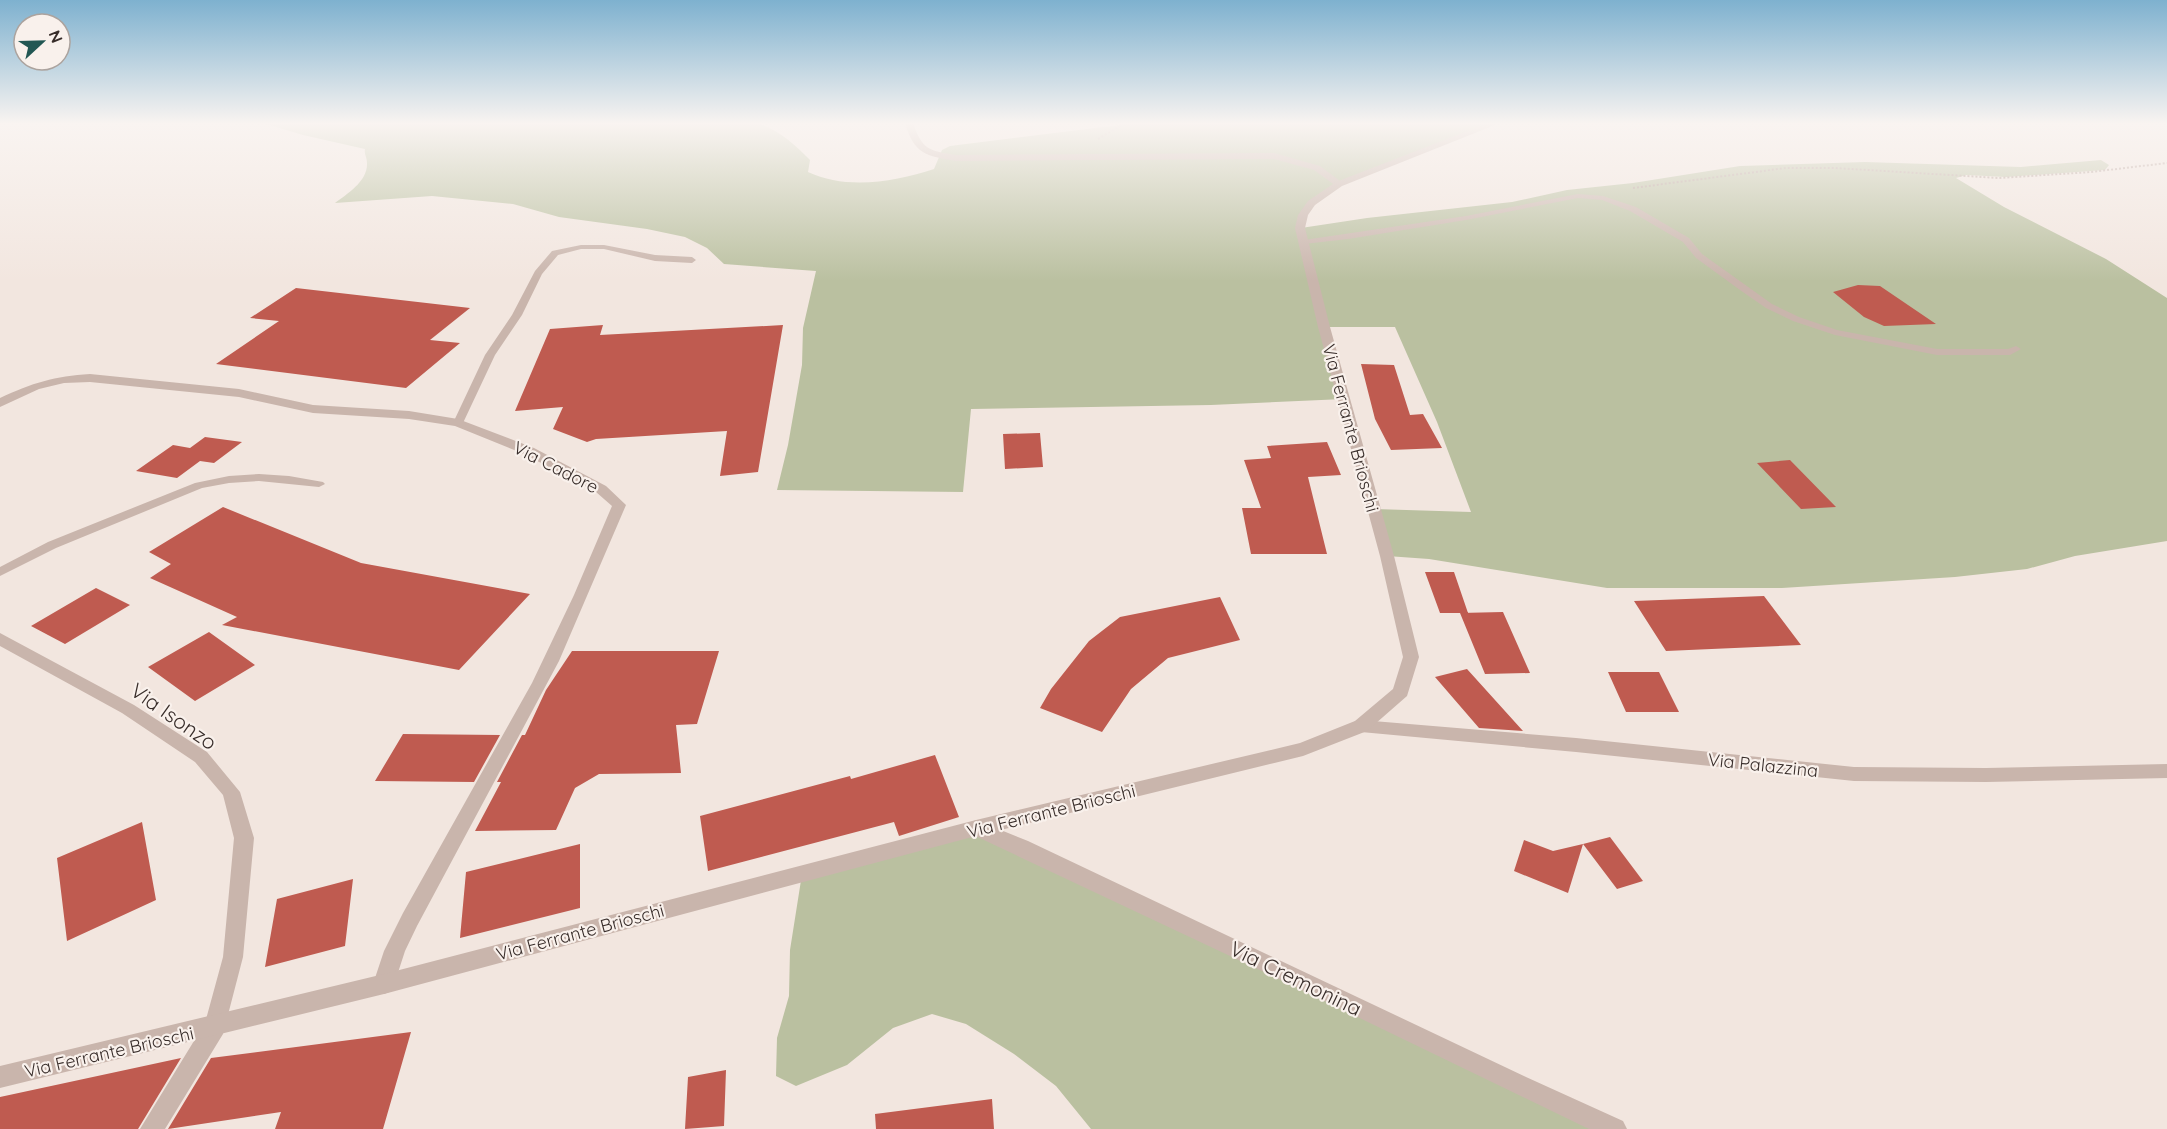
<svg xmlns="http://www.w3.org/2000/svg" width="2167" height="1129" viewBox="0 0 2167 1129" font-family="Quicksand,sans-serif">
<rect width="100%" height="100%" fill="#f2e6df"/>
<!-- green -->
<path fill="#bac0a0" d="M263,123H757C779,130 794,144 810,160L808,172C846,190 895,182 934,169L942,150L950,146L1136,123H1496L1363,173L1311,203L1301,228L1367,218L1512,202L1567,190L1633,183L1740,166L1865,162L2021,167L2101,160L2109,165L2105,170L2006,177L1966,175L1956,178L2004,207L2106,259L2167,298V541L2075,556L2027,569L1955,577L1782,588H1607L1429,559L1387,556L1374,509L1471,512L1437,422L1395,327H1324L1344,399L1211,405L971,409L963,492L777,490L788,445L802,365L803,328L816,271L724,264L707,248L685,237L647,229L559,217L513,204L432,196L335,203C347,194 368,181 367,163C367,157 364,155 365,149L303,135Z
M976,828L1615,1129H1091L1056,1086L1014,1054L966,1024L932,1014L893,1028L847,1065L796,1086L776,1076L777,1038L789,996L790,950L802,874Z"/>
<!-- building -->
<path fill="#bf5b50" d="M1858,285L1880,286L1936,324L1884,326L1864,317L1833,292Z
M296,288L470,308L430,340L460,343L406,388L216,364L279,321L250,318Z
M603,325L600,335L783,325L758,472L720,476L727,431L596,439L587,442L553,429L563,407L515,411L550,329Z
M1361,364L1394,365L1410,415L1423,414L1442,448L1391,450L1375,419Z
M1040,433L1043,467L1005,469L1003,434Z
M205,437L242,442L214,463L200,461L177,478L136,471L173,445L190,448Z
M1327,442L1341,475L1308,477L1327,554H1251L1242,508H1261L1244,460L1271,458L1267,446Z
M1790,460L1836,507L1801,509L1757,463Z
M223,507L361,563L530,594L459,670L222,625L237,617L150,578L171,564L149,552Z
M1425,572H1454L1468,613H1440Z
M96,588L130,605L65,644L31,626Z
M1764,596L1801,645L1666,651L1634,601Z
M1220,597L1240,640L1168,658L1131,689L1102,732L1040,708L1051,689L1089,641L1120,617Z
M1503,612L1530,673L1485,674L1460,613Z
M209,632L255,665L195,701L148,667Z
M572,651H719L697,724L676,725L681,773L599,774L575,788L556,830L475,831L501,782H497L522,735H525L546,690Z
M1467,669L1523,731L1479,728L1435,677Z
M1608,672H1659L1679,712H1626Z
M403,734L500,735L474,782L375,781Z
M935,755L959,817L899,836L894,822L708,871L700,816L850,776L851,779Z
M142,822L156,900L67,941L57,858Z
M1610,837L1643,881L1617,889L1583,844Z
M1524,840L1553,851L1583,844L1568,893L1514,871Z
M580,844V908L460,938L466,872Z
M353,879L345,946L265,967L277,899Z
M411,1032L383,1129H275L281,1112L168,1129L211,1058Z
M181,1058L138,1129H0V1097Z
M726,1070L724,1126L685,1129L688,1077Z
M992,1099L994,1129H876L875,1114Z"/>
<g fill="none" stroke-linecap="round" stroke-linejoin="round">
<!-- path -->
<path stroke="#b59f96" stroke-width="2" stroke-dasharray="2 2" stroke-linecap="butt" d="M1098,139L1125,123
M1633,188L1786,168H1835L1999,178L2091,172L2167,163"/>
<!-- service -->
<path fill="#c9b5ac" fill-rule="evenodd" d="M1578,194L1603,196L1636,207L1689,238L1702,254L1772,304L1799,317L1837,330L1937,349H2008L2016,346L2021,349L2010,355H1937L1835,335L1793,321L1766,308L1740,290L1696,258L1683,242L1630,211L1602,200L1578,198L1466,220L1348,239L1304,244L1300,242L1304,240L1466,216Z
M581,245H604L655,255L692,257L696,260L692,263L655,261L604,249H581L558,255L542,274L522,315L495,355L463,423L458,426L454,425L453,423L485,355L512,315L535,271L552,251Z
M259,474L289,476L323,482L325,484L319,487L259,481L229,483L202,488L56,548L0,576V567L48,542L195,483L229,476Z"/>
<!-- minor -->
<path fill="#c9b5ac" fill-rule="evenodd" d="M905,123H913C922,150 930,151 956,155L1274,153L1320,166L1344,184L1336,186L1314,170L1274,159L956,161C926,156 914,154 905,123Z
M90,374L239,389L313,405L409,411L458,419L534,448L606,486L626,505L559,661L417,926L405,951L392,991L384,994L376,991L373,984L384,951L403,913L532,683L574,595L612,506L596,492L524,454L455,426L409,419L313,413L239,397L90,382L64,383L39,389L0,407V398C32,383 55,376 90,374Z
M0,633L134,705L207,752L240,792L254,838L243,957L223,1034L165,1129H140L205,1023L223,957L234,838L223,795L195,762L122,713L0,646Z
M1361,720L1576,738L1854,767L1986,768L2167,764V778L1986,782L1854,781L1576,752L1361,732L1355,731L1352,726L1355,721Z
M976,820L1028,841L1526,1077L1623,1121L1627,1129H1589L1279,979L969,833L967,828L969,823Z"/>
<!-- tertiary -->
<path fill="#c9b5ac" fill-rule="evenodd" d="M1488,123H1500L1342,186L1315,205L1308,215L1305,228L1330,327L1394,556L1419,657L1407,696L1367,731L1303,756L976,836L384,994L0,1088V1066L384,974L976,820L1300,743L1355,721L1393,689L1403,657L1380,556L1318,327L1295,228L1298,215L1308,201L1336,182Z"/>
</g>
<!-- sky -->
<linearGradient id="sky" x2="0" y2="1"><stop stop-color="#7eb1cf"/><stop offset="0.44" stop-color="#f9f4f1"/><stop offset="1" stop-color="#f9f4f1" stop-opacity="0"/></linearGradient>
<rect width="2167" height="281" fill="url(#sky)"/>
<g text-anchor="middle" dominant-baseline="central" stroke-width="4.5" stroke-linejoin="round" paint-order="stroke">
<!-- street labels -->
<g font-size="18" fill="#382d2a" stroke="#f9f1ec">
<text transform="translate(1351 428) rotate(75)">Via Ferrante Brioschi</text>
<text transform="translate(556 467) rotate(27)">Via Cadore</text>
<text transform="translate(1763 765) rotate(6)">Via Palazzina</text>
<text transform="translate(1051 811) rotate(-14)">Via Ferrante Brioschi</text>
<text transform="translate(580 932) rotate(-15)">Via Ferrante Brioschi</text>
<text transform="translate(109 1052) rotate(-13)">Via Ferrante Brioschi</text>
</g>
<!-- near-street labels -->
<g font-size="21" fill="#382d2a" stroke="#f9f1ec">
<text transform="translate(174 716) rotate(35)">Via Isonzo</text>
<text transform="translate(1296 978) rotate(26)">Via Cremonina</text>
</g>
</g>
<!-- north arrow -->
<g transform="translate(42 42) rotate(68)"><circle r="28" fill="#f9f1ec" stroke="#aca39e" stroke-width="1.5"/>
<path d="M0-4.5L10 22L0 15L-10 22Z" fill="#225753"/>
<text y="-9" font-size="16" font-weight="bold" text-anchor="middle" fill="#382d2a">N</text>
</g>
</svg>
